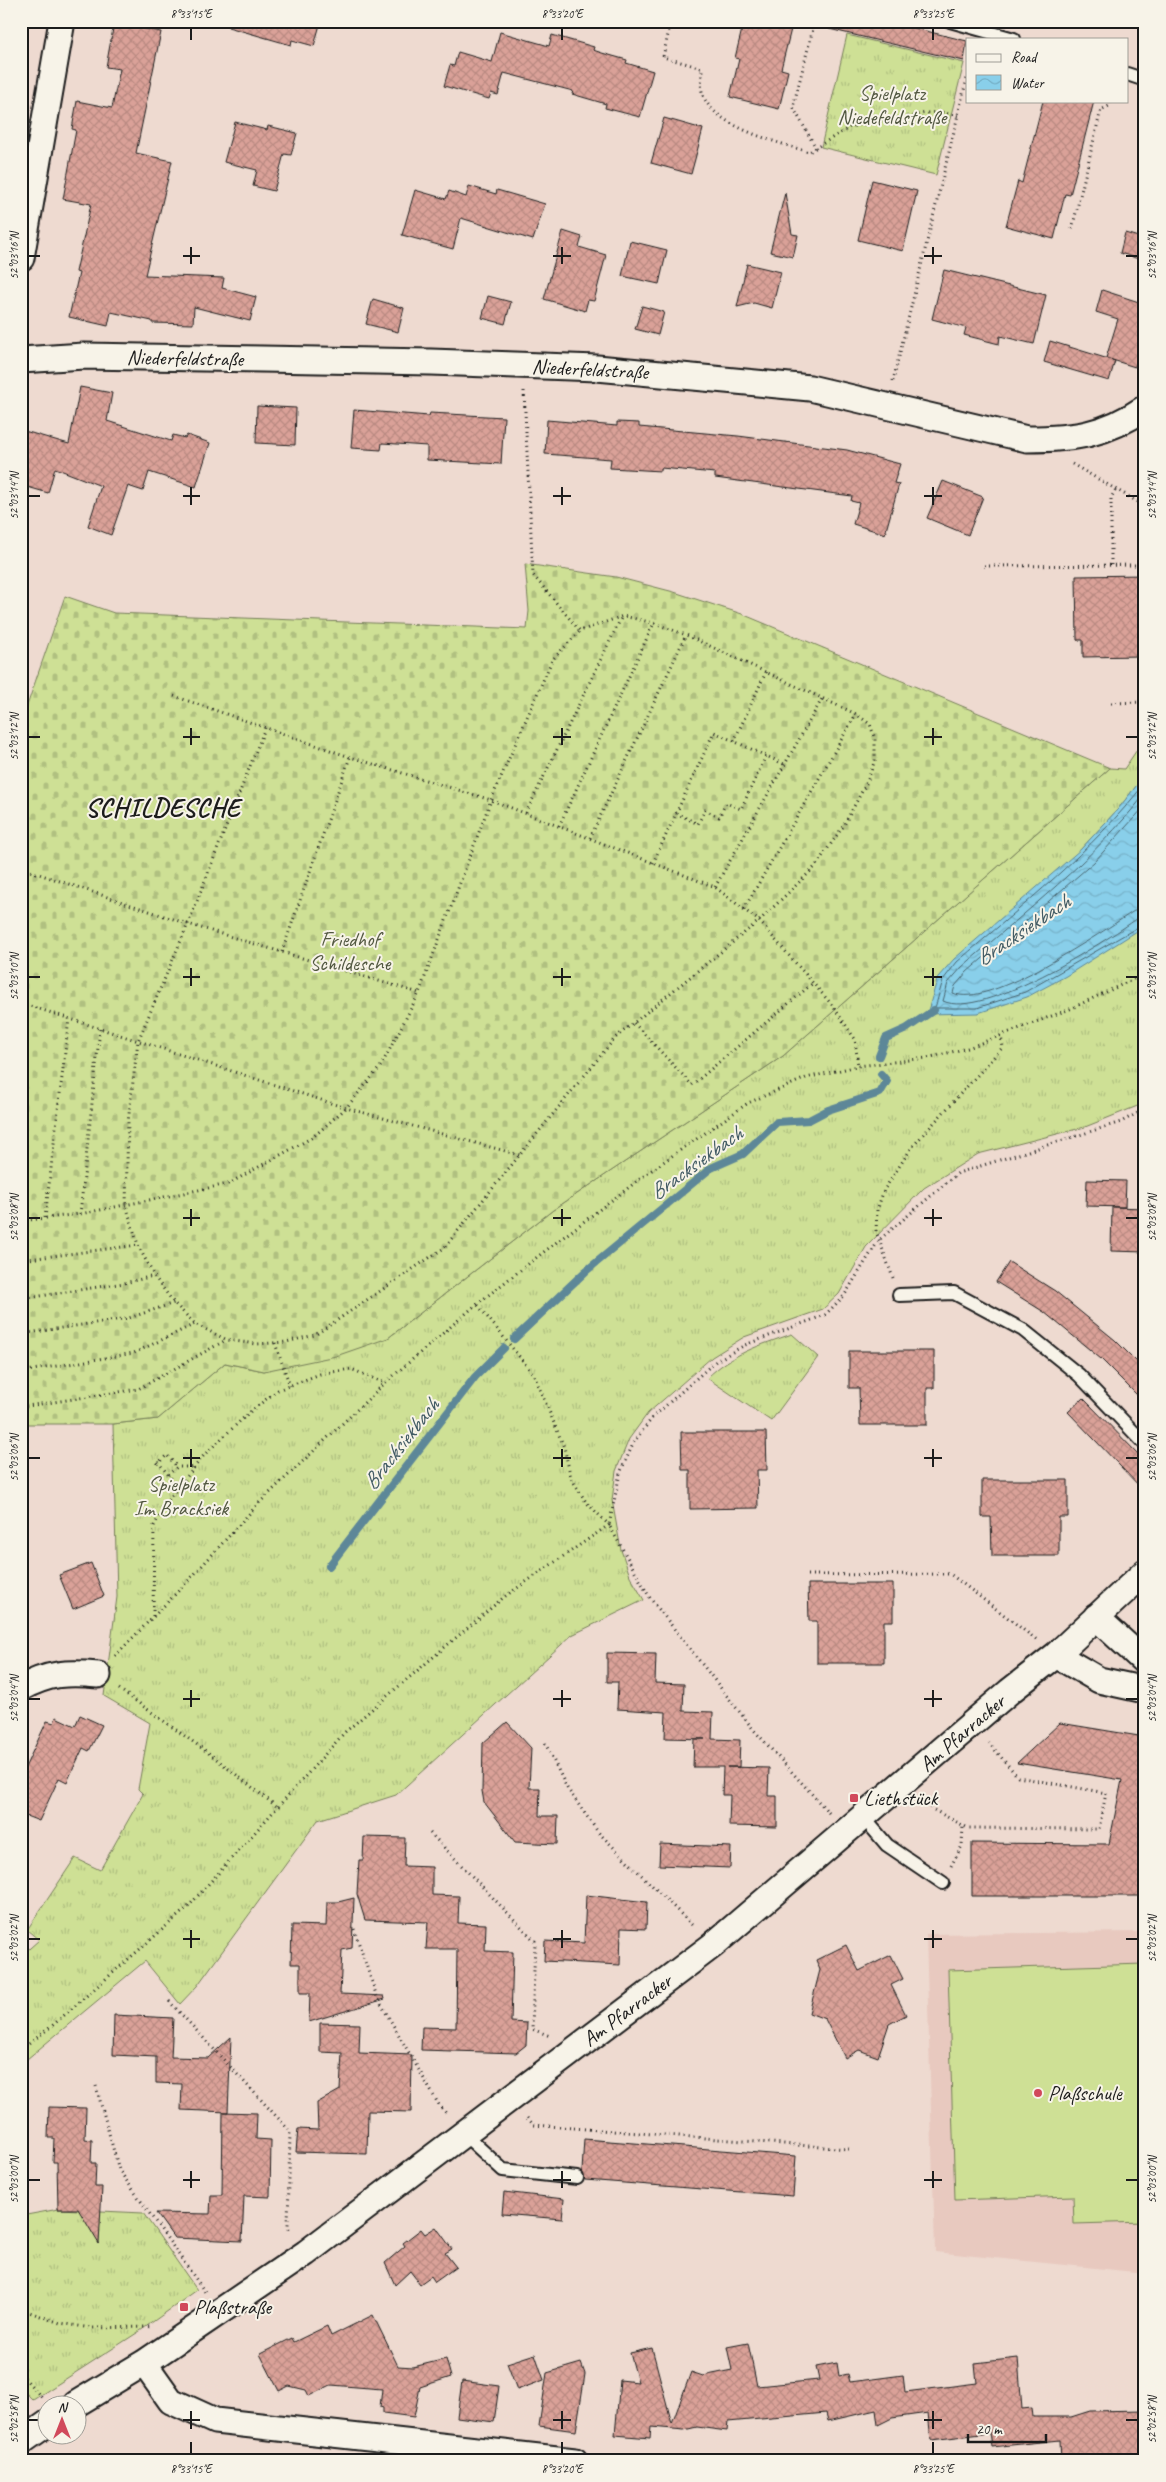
<svg xmlns="http://www.w3.org/2000/svg" width="1166" height="2482" viewBox="0 0 1166 2482" font-family="Caveat,sans-serif">
<defs>
<pattern id="grass-tufts" width="24" height="20" patternUnits="userSpaceOnUse" patternTransform="scale(1.25)"><rect width="24" height="20" fill="#cee095"/><path d="M3 7l-1-3M5 7V3M7 7l1-3M15 17l-1-3M17 17v-4M19 17l1-3" fill="none" stroke="#b0c080"/></pattern>
<pattern id="cemetery-stones" width="16" height="16" patternUnits="userSpaceOnUse" patternTransform="scale(1.25)"><rect width="16" height="16" fill="#cee095"/><path d="M2 7V4a2 2 0 0 1 4 0v3zM10 15v-3a2 2 0 0 1 4 0v3z" fill="#b0c080"/></pattern>
<pattern id="water-waves" width="16" height="10" patternUnits="userSpaceOnUse" patternTransform="scale(1.25)"><rect width="16" height="10" fill="#89cfea"/><path d="M0 5q4-4 8 0t8 0" fill="none" stroke="#76b1c8"/></pattern>
<pattern id="building-cross-hatch" width="8" height="8" patternUnits="userSpaceOnUse" patternTransform="scale(1.25)"><rect width="8" height="8" fill="#daa198"/><path d="M0 0l8 8M0 8l8-8" fill="none" stroke="#ba8a82"/></pattern>
</defs>
<rect width="100%" height="100%" fill="#eedad0"/>
<filter id="ink" filterUnits="userSpaceOnUse"><feTurbulence type="fractalNoise" baseFrequency=".02" numOctaves="2"/><feDisplacementMap in="SourceGraphic" scale="10" xChannelSelector="R" yChannelSelector="G"/><feConvolveMatrix kernelMatrix="1 2 1 2 8 2 1 2 1" color-interpolation-filters="sRGB"/></filter>
<g filter="url(#ink)">
<!-- built -->
<path fill="#e8c9bf" d="M1145,1932V2273L935,2252L926,1934Z"/>
<!-- grass -->
<path fill="url(#grass-tufts)" stroke="#757e58" d="M847,35L964,63L936,175L821,147Z
M1145,738V775L1118,809L1081,849L1138,932L1145,926V1103L1085,1127L978,1154L924,1188L866,1247L839,1294L823,1309L744,1337L712,1357L648,1413L629,1439L616,1471L612,1500L621,1550L630,1576L644,1600L572,1635L396,1795L318,1820L197,1986L180,2004L145,1961L21,2064V1956L39,1940L27,1930L75,1858L100,1870L143,1794L138,1789L150,1723L104,1696L117,1597L113,1424L158,1419L225,1363L264,1371L388,1338L553,1210L783,1056L1110,768L1124,769Z
M792,1334L818,1357L771,1421L707,1378C731,1354 760,1345 792,1334Z
M59,2209L143,2213L197,2290L140,2331L33,2400L21,2388V2216Z"/>
<!-- cemetery -->
<path fill="url(#cemetery-stones)" stroke="#757e58" d="M525,564L616,577L674,592L742,614L1110,768L783,1056L553,1210L388,1338L336,1356L264,1371L225,1363L158,1419L113,1424H21V723L65,596L114,613L527,629L529,611Z"/>
<!-- garden -->
<path fill="#cee095" stroke="#757e58" d="M1144,1964L1145,2222L1074,2224L1073,2196L955,2200L948,1970Z"/>
<!-- water -->
<path fill="url(#water-waves)" stroke="#5d8798" d="M1145,775V926L1066,976L1027,997L978,1013L927,1014L938,977L954,959L1081,849L1118,809Z"/>
<g fill="none" stroke-linecap="round" stroke-linejoin="round">
<!-- shore -->
<path stroke="#48646e" stroke-width="1" d="M1145,783C1091,852 1023,905 957,962L943,980L935,1008H977L1025,992L1145,923
M1145,794C1093,860 1025,912 962,967L948,983L943,1001C983,1020 1104,942 1138,918L1145,917
M1145,806L1094,862L967,972L955,986L953,993C988,1010 1103,931 1134,911L1145,909"/>
<!-- stream -->
<path stroke="#5d8798" stroke-width="8" d="M879,1056L886,1038L906,1029L934,1010
M514,1339L586,1271L711,1168L743,1154L777,1122L809,1120L828,1110L880,1093L887,1081L881,1074
M329,1566L475,1377L504,1348"/>
</g>
<!-- building -->
<path fill="url(#building-cross-hatch)" stroke="#1c1c1c" d="M228,21H321L314,46L292,40L291,45L228,27Z
M744,21H793L781,69L788,71L779,109L730,97L739,59L735,58Z
M830,21H885L967,41L964,61L829,29Z
M114,23L161,32L136,153L172,161L145,275L224,278L222,288L256,297L250,321L194,307L193,324L152,323V321L111,312L108,326L69,317L79,273L76,272L91,204L63,199L76,130L72,129L77,101L112,108L120,69L106,67Z
M500,32L549,46L552,35L594,47L593,50L602,53L627,60L626,63L653,71L640,117L605,108L606,104L572,94L573,91L504,73L498,95L491,93L489,99L444,86L450,65L454,66L458,52L492,62Z
M1043,101H1094L1070,195L1065,194L1054,239L1006,226L1018,181L1022,183Z
M664,118L703,129L691,174L651,163Z
M235,122L267,130L268,126L297,133L291,155L284,154L274,191L253,186L257,170L224,162Z
M872,180L917,191L903,251L858,240Z
M469,186L496,194L497,190L545,204L533,240L461,218L453,249L402,235L415,190L446,199L449,191L466,197Z
M785,193L792,234L798,235L793,257L770,252Z
M563,231L582,237L579,247L606,255L594,301L588,300L585,311L544,299Z
M1125,233L1145,239V261L1120,253Z
M630,241L667,250L659,284L622,276Z
M747,264L781,272L772,308L754,303L737,307Z
M944,270L1046,295L1034,344L1000,336L999,344L964,335L966,328L932,319Z
M1102,290L1145,304V335L1135,367L1106,358L1118,319L1096,312Z
M488,296L511,302L505,324L482,318Z
M373,299L404,308L398,332L366,324Z
M642,306L664,312L658,335L635,329Z
M1050,341L1115,361L1109,381L1044,362Z
M80,387L112,393L107,421L171,441L173,435L185,438L187,435L210,443L196,487L149,472L143,491L128,486L111,535L88,526L101,486L55,468L48,493L21,485V430L69,444Z
M257,406L296,408L295,445L256,443Z
M354,410L429,416L430,413L504,417L501,464L427,460V446L382,443L381,450L351,448Z
M547,420L617,426V422L639,423V427L738,436L847,450L900,464L894,483L899,484L885,534L853,524L859,503L851,501L852,496L715,478V473L661,468V471L610,468L611,459L545,454Z
M943,481L983,497L968,535L927,518Z
M1145,575V639H1140V656L1083,657V640H1077L1076,576Z
M1087,1180L1126,1181L1125,1207L1086,1206Z
M1112,1207L1145,1208V1252L1111,1251Z
M1009,1262L1055,1291L1115,1340L1145,1370V1403L1101,1359L1044,1312L996,1282Z
M849,1351H934V1388H927V1425H860L859,1388H849Z
M1083,1398L1145,1461V1492L1068,1412Z
M681,1432H766L767,1470H757L758,1508L690,1509V1470H682Z
M982,1480H1068V1517H1059V1556H992L991,1517H982Z
M91,1563L104,1596L73,1609L59,1575Z
M808,1584H893V1621H884V1663H817V1621H809Z
M607,1653L656,1654L655,1683L684,1684L683,1711L713,1712L712,1739L740,1740L739,1767H727L769,1768L768,1796H777V1827L729,1826L730,1795H722L723,1767H693L694,1739H705L665,1738L666,1712L617,1709L618,1682H607Z
M80,1715L102,1725L89,1751L83,1748L67,1782L59,1778L39,1821L21,1814V1776L47,1721L54,1723L56,1717L75,1726Z
M507,1722L531,1748L529,1788H540L539,1816H558L557,1844L515,1842L484,1802L482,1791L483,1743Z
M1060,1723L1145,1737V1896H972V1843L1109,1844L1122,1780L1017,1763Z
M364,1837L405,1838L404,1866L432,1867V1895L459,1896L458,1923L486,1924L485,1951L513,1952L511,2022L527,2023L526,2045L516,2053L421,2050L422,2027L456,2028L457,1949H426L428,1922L365,1920L357,1894L359,1860H363Z
M660,1844L731,1847L730,1868L659,1865Z
M586,1895L647,1902L646,1929L621,1928L620,1965L544,1961L545,1941L584,1943Z
M354,1898L352,1948L342,1950L340,1994L384,1996L385,1999L309,2022L310,1993H300V1964H291L292,1925L326,1926L327,1902H338Z
M846,1945L859,1971L891,1955L903,1979L891,1985L906,2015L889,2024L878,2057L859,2050L845,2058L825,2019L809,2013L820,1970L816,1960Z
M114,2015L173,2018L171,2057L208,2058L231,2037L228,2112L181,2110L182,2084L156,2083V2057L113,2055Z
M320,2023L360,2024L359,2053L412,2055L411,2112L368,2111L367,2154L296,2152L298,2129L318,2130L317,2103L340,2090L342,2053L320,2052Z
M49,2107L86,2108L85,2139L92,2140L91,2163H96L95,2187H102L99,2244L78,2209H58L57,2162H53L54,2138H48Z
M223,2112L257,2113L256,2139L271,2140L270,2197L244,2196L242,2241L174,2238L156,2213L210,2214L211,2195H222Z
M584,2139L796,2156L793,2196L585,2180L582,2171Z
M504,2192L564,2199L562,2219L502,2214Z
M436,2227L452,2249L445,2253L456,2267L435,2282L431,2276L420,2284L410,2271L395,2285L385,2263L405,2246L403,2243L421,2229L425,2234Z
M373,2315L398,2366L413,2367L446,2359L451,2377L420,2387L414,2417L383,2413V2408L380,2407L382,2389L331,2385L309,2396L306,2390L289,2386L279,2391L260,2354L292,2338L294,2342L327,2326L331,2336Z
M748,2343L757,2386L819,2380L816,2367L837,2363L839,2376L848,2374L850,2382L903,2375L905,2392L977,2383L975,2363L1018,2358L1022,2409L1032,2408L1033,2417H1071L1090,2411L1145,2410V2461H1061L1060,2440L992,2447L990,2433L931,2440L928,2413L892,2418L878,2425L876,2410L828,2421L826,2413L728,2422L727,2431L697,2427L684,2430L651,2427L650,2438L615,2435L620,2380L638,2382L630,2353L652,2348L672,2424L691,2372L703,2376L732,2370L727,2347Z
M535,2354L544,2380L517,2390L507,2363Z
M581,2363L585,2374L576,2431L539,2426L547,2373Z
M462,2381L499,2386L494,2422L457,2417Z"/>
<g fill="none" stroke-linecap="round" stroke-linejoin="round">
<defs>
<path id="service" d="M950,21L1014,39
M1127,74L1145,80
M899,1295L954,1293L1023,1330L1079,1375L1145,1444
M864,1818L887,1845L943,1883
M464,2134L503,2170L577,2178"/>
<path id="minor" d="M21,258L62,21
M21,360L84,356L431,362L597,368L810,388L1027,439C1074,439 1105,435 1145,408
M1096,1617L1145,1662
M1056,1655L1099,1680L1145,1690
M21,1688C49,1673 67,1672 98,1675
M144,2363L171,2401L215,2421L575,2461
M76,2404L144,2363L306,2253L713,1945L1010,1691L1056,1655L1145,1572
M21,2442L48,2423"/>
</defs>
<!-- service casing -->
<use href="#service" stroke="#1c1c1c" stroke-width="16"/>
<!-- minor casing -->
<use href="#minor" stroke="#1c1c1c" stroke-width="29"/>
<!-- path -->
<path stroke="#1c1c1c" stroke-width="3" stroke-dasharray="1 4" stroke-linecap="butt" d="M671,21L663,57L702,68C702,77 700,87 703,95C714,127 780,143 809,152L850,127L926,113L941,112L958,116
M815,21L793,107L816,148
M1072,229L1101,110L1109,106L1110,101
M893,381L967,78
M524,391L533,575L580,631
M1072,464L1145,506
M1111,565V498L1116,489
M984,566L1145,565
M174,696L350,757L491,800L715,887L759,921L833,1006L855,1039L858,1066
M1111,703L1141,702L1140,671L1145,666
M734,741L766,672
M526,813L622,616
M676,813L698,824L705,810L719,817L726,803L741,809L766,756
M559,826L654,623
M590,838L686,635
M653,863L714,732L786,765
M21,868L188,924L419,993
M715,887L822,699
M744,909L856,714
M282,952L350,757
M21,1003L346,1108L520,1155
M634,1023L692,1085L813,983
M80,1214L100,1029
M45,1218L69,1019
M21,1221L80,1214L228,1184L313,1137L346,1108L381,1066L419,993L491,800L552,660L580,631L623,616L654,623L686,635L856,714L870,724L875,739V760L867,782L844,825L815,867L759,921L615,1038L444,1248L315,1335L286,1342L257,1344L227,1340L195,1324L174,1303L154,1276L138,1245L126,1205L128,1122L138,1041L188,924L265,728
M21,1260L138,1245
M893,1278L876,1231L877,1210L884,1190L912,1147L1003,1047L1001,1036
M21,1299L124,1283L154,1276
M21,1334L129,1318L174,1303
M275,1343L290,1386
M21,1372L134,1353L195,1324
M21,1407L138,1389L226,1340
M158,1462L178,1487
M157,1464L167,1455L177,1467
M168,1475L177,1467H194
M807,1575L950,1574L1037,1640
M153,1616L154,1526L169,1499L205,1454L251,1411L278,1390L320,1374L351,1369L385,1383
M115,1656L191,1578L257,1505L385,1383L477,1304L545,1251L649,1172L748,1103L806,1078L858,1066L927,1058L968,1048L1070,1009L1136,978L1145,971
M119,1689L210,1754L276,1806
M545,1743L567,1788L598,1832L694,1927
M923,1800L932,1809L968,1828L1099,1829L1106,1793L1018,1777L989,1743
M829,1813L753,1729L650,1598L609,1525L620,1473L634,1442L653,1417L716,1361L745,1345L825,1315L844,1296L879,1240L958,1173L1121,1122L1145,1109
M430,1833L535,1941L532,2029L550,2036
M951,1866L962,1846L963,1825
M354,1929L377,1997L439,2105L448,2115
M169,2001L290,2131L288,2227L291,2232
M21,2050L53,2025L187,1908L345,1732L504,1597L609,1525L586,1502L571,1478L564,1447L534,1375L477,1304
M96,2086L119,2170L205,2292
M527,2118L534,2125L849,2149
M21,2309L60,2323L91,2328L150,2327
M21,2374L42,2398"/>
<!-- service -->
<use href="#service" stroke="#f7f3e8" stroke-width="12"/>
<!-- minor -->
<use href="#minor" stroke="#f7f3e8" stroke-width="25"/>
</g>
</g>
<!-- ticks -->
<path fill="none" stroke="#1c1c1c" stroke-width="2" d="M191,28V40M562,28V40M933,28V40M191,247V264M562,247V264M933,247V264M28,256H40M183,256H200M553,256H571M924,256H942M1126,256H1138M191,487V505M562,487V505M933,487V505M28,496H40M183,496H200M553,496H571M924,496H942M1126,496H1138M191,728V745M562,728V745M933,728V745M28,737H40M183,737H200M553,737H571M924,737H942M1126,737H1138M191,968V986M562,968V986M933,968V986M28,977H40M183,977H200M553,977H571M924,977H942M1126,977H1138M191,1209V1226M562,1209V1226M933,1209V1226M28,1218H40M183,1218H200M553,1218H571M924,1218H942M1126,1218H1138M191,1449V1467M562,1449V1467M933,1449V1467M28,1458H40M183,1458H200M553,1458H571M924,1458H942M1126,1458H1138M191,1690V1707M562,1690V1707M933,1690V1707M28,1699H40M183,1699H200M553,1699H571M924,1699H942M1126,1699H1138M191,1930V1948M562,1930V1948M933,1930V1948M28,1939H40M183,1939H200M553,1939H571M924,1939H942M1126,1939H1138M191,2171V2188M562,2171V2188M933,2171V2188M28,2180H40M183,2180H200M553,2180H571M924,2180H942M1126,2180H1138M191,2411V2429M562,2411V2429M933,2411V2429M28,2420H40M183,2420H200M553,2420H571M924,2420H942M1126,2420H1138M191,2442V2454M562,2442V2454M933,2442V2454"/>
<!-- markers -->
<g fill="#d1495b" stroke="#f7f3e8" stroke-width="2">
<rect x="849" y="1793" width="10" height="10" rx="2.5"/>
<circle cx="1038" cy="2093" r="5"/>
<rect x="179" y="2302" width="10" height="10" rx="2.5"/>
</g>
<g text-anchor="middle" dominant-baseline="central" stroke-width="4" stroke-linejoin="round" paint-order="stroke">
<!-- park labels -->
<g font-size="21" fill="#515740" stroke="#f7f3e8">
<text x="892" y="93">Spielplatz<tspan x="892" dy="24">Niedefeldstraße</tspan></text>
<text x="350" y="939">Friedhof<tspan x="350" dy="24">Schildesche</tspan></text>
<text x="181" y="1484">Spielplatz<tspan x="181" dy="24">Im Bracksiek</tspan></text>
</g>
<!-- street labels -->
<g font-size="21" fill="#1c1c1c" stroke="#f7f3e8">
<text transform="translate(185 358) rotate(1)">Niederfeldstraße</text>
<text transform="translate(590 369) rotate(3)">Niederfeldstraße</text>
<text transform="translate(962 1733) rotate(-41)">Am Pfarracker</text>
<text transform="translate(627 2010) rotate(-37)">Am Pfarracker</text>
</g>
<!-- poi labels -->
<g font-size="21" fill="#1c1c1c" stroke="#f7f3e8" text-anchor="start">
<text x="864" y="1798">Liethstück</text>
<text x="1048" y="2093">Plaßschule</text>
<text x="194" y="2307">Plaßstraße</text>
</g>
<!-- water labels -->
<g font-size="22" font-style="italic" fill="#425b64" stroke="#f7f3e8">
<text transform="translate(1023 930) rotate(-34)">Bracksiekbach</text>
<text transform="translate(696 1163) rotate(-36)">Bracksiekbach</text>
<text transform="translate(401 1444) rotate(-52)">Bracksiekbach</text>
</g>
<!-- district labels -->
<g font-size="26" font-weight="bold" letter-spacing="1" fill="#1c1c1c" stroke="#f7f3e8">
<text x="163" y="807">SCHILDESCHE</text>
</g>
</g>
<!-- margin -->
<rect width="1166" height="2482" fill="none" stroke="#f7f3e8" stroke-width="55"/>
<!-- legend -->
<rect x="966" y="38" width="162" height="65" fill="#f7f3e8" stroke="#9f9d96"/>
<rect x="976" y="54" width="25" height="8" fill="#f7f3e8" stroke="#9f9d96"/>
<text x="1011" y="62" font-size="15" fill="#1c1c1c">Road</text>
<rect x="976" y="75" width="25" height="15" fill="url(#water-waves)" stroke="#9f9d96"/>
<text x="1011" y="88" font-size="15" fill="#1c1c1c">Water</text>
<!-- north arrow -->
<g transform="translate(62 2420)"><circle r="24" fill="#f7f3e8" stroke="#9f9d96"/>
<path d="M0-4L9 19L0 12L-9 19Z" fill="#d1495b"/>
<text y="-8" font-size="14" font-weight="bold" text-anchor="middle" fill="#1c1c1c">N</text>
</g>
<!-- scale -->
<path d="M968 2434v8h78v-8" fill="none" stroke="#1c1c1c" stroke-width="2.5"/>
<text x="976" y="2434" font-size="15" fill="#1c1c1c" stroke="#f7f3e8" stroke-width="4" paint-order="stroke">20 m</text>
<rect x="28" y="28" width="1110" height="2426" fill="none" stroke="#1c1c1c" stroke-width="2"/>
<g font-size="12" text-anchor="middle" fill="#1c1c1c">
<text x="191" y="18">8°33'15"E</text>
<text x="562" y="18">8°33'20"E</text>
<text x="933" y="18">8°33'25"E</text>
<text transform="translate(14 256) rotate(-90)" y="4">52°03'16"N</text>
<text transform="translate(1152 256) rotate(-90)" y="4">52°03'16"N</text>
<text transform="translate(14 496) rotate(-90)" y="4">52°03'14"N</text>
<text transform="translate(1152 496) rotate(-90)" y="4">52°03'14"N</text>
<text transform="translate(14 737) rotate(-90)" y="4">52°03'12"N</text>
<text transform="translate(1152 737) rotate(-90)" y="4">52°03'12"N</text>
<text transform="translate(14 977) rotate(-90)" y="4">52°03'10"N</text>
<text transform="translate(1152 977) rotate(-90)" y="4">52°03'10"N</text>
<text transform="translate(14 1218) rotate(-90)" y="4">52°03'08"N</text>
<text transform="translate(1152 1218) rotate(-90)" y="4">52°03'08"N</text>
<text transform="translate(14 1458) rotate(-90)" y="4">52°03'06"N</text>
<text transform="translate(1152 1458) rotate(-90)" y="4">52°03'06"N</text>
<text transform="translate(14 1699) rotate(-90)" y="4">52°03'04"N</text>
<text transform="translate(1152 1699) rotate(-90)" y="4">52°03'04"N</text>
<text transform="translate(14 1939) rotate(-90)" y="4">52°03'02"N</text>
<text transform="translate(1152 1939) rotate(-90)" y="4">52°03'02"N</text>
<text transform="translate(14 2180) rotate(-90)" y="4">52°03'00"N</text>
<text transform="translate(1152 2180) rotate(-90)" y="4">52°03'00"N</text>
<text transform="translate(14 2420) rotate(-90)" y="4">52°02'58"N</text>
<text transform="translate(1152 2420) rotate(-90)" y="4">52°02'58"N</text>
<text x="191" y="2473">8°33'15"E</text>
<text x="562" y="2473">8°33'20"E</text>
<text x="933" y="2473">8°33'25"E</text>
</g>
</svg>
